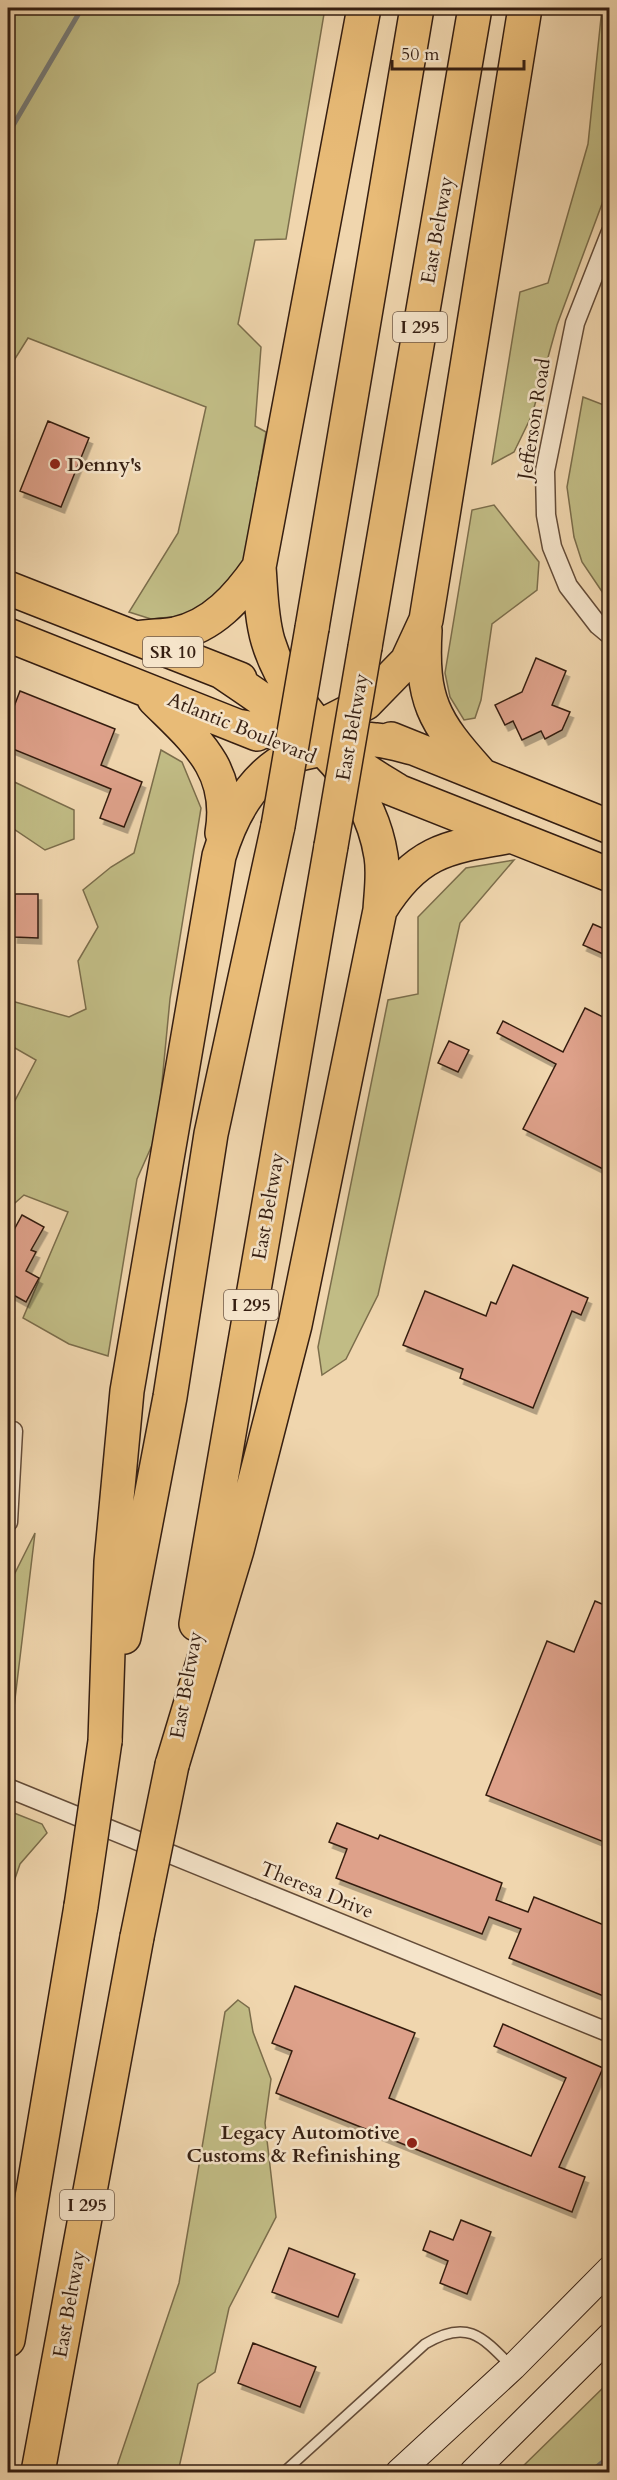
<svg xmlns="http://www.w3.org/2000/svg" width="617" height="2480" viewBox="0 0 617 2480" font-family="Cardo,serif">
<defs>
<filter id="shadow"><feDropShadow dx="3.5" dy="6" stdDeviation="0" flood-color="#0004"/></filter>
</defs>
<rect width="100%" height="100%" fill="#f0d6ae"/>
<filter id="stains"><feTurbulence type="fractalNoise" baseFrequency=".00333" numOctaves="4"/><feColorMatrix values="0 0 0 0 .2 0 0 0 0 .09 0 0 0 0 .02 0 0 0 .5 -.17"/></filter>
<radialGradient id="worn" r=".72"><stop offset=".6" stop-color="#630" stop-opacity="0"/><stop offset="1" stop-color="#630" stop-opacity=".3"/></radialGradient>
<!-- green -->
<path fill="#c1bc85" stroke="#7b6d4b" stroke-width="1.5" d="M8,8H325L286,239L255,240L238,324L261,347L255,426L266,432L249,533L250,551L228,594L181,616L151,619L129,612L178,533L206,407L28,338L8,370Z
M602,8H610L609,185L557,325L532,415L514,452L492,464L520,292L548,283L588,144Z
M583,397L609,407V602L582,562L574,537L567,487Z
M494,505L539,562L537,590L492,624L481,700L475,718L464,720L450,697L445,673L472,510Z
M161,750L182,762L201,808L170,999L157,1134L137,1179L108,1356L69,1344L23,1318L68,1212L24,1195L8,1209V1114L36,1060L8,1044V1000L69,1017L86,1009L78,961L98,927L83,890L111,867L134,853Z
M8,779L74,810V839L45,850L8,825Z
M514,860L460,923L378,1295L346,1359L322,1375L318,1347L388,1000L418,994V917L466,868Z
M35,1533L8,1757V1587Z
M9,1811L42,1824L47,1833L20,1864L8,1899Z
M238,2000L249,2008L253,2032L271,2079L265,2123L276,2217L229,2308L215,2372L198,2384L178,2472H115L179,2283L225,2012Z
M609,2382V2472H517Z"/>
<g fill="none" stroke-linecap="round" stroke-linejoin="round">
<!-- stream -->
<path stroke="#757975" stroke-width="5" d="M8,134L82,8
M591,2472L610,2456"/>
</g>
<!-- building -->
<path fill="#dea18a" stroke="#351e11" stroke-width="1.5" filter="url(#shadow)" d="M48,421L89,438L61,507L20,491Z
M536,658L566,671L552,705L570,712L562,730L545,739L541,731L522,740L513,721L505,725L495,705L522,692Z
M20,691L115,729L101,765L142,782L124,827L100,818L111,789L8,747V722Z
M15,894H38V938L14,937Z
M593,924L609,931V940L603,954L583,945Z
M585,1008L609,1020V1172L523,1129L556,1064L497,1033L503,1021L563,1052Z
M449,1041L469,1050L458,1072L438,1063Z
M22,1215L44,1227L31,1250L36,1252L26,1271L39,1278L26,1302L8,1292V1241Z
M513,1265L588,1298L581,1315L572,1311L533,1408L460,1378L463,1369L403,1345L425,1291L486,1316L491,1302L496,1304Z
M595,1601L609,1607V1844L486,1795L547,1641L574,1652Z
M337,1823L378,1839L380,1835L502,1883L496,1900L528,1912L534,1897L609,1927V1988L606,1997L509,1958L521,1929L489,1917L482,1934L336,1878L347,1849L329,1842Z
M295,1986L415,2033L389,2098L531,2156L566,2078L494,2046L503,2024L603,2068L559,2167L585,2177L572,2212L276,2093L292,2051L272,2043Z
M461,2220L491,2232L467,2294L440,2283L448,2261L423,2250L430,2231L453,2240Z
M289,2248L355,2274L338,2317L272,2292Z
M253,2343L316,2367L300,2407L238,2383Z"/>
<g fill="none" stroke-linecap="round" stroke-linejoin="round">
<defs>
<path id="lane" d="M284,2472L425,2344C466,2319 481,2335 511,2366"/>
<path id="street" d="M610,234L575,323L545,471L546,515L552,547L568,586L598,625L610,635
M8,1522L13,1431
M8,1788L610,2033"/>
<path id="secondary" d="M399,2472L513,2367L610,2269
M473,2472L610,2336"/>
<path id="highway" d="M364,8L259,567C261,592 261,617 268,641C282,688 320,731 356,763C369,774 384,782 398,791
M8,588L240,679
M312,628L417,8
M425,630C421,700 433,721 479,772
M8,635L257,734
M137,638C150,636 163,636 175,634C213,626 238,597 259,567
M365,647L475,8
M154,699C195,740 233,769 222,833
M237,726L290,735L321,726L366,703L407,661L426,620L525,8
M391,739L610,827
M380,784L610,875
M380,910C417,850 447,847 512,836
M196,1624L331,846
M124,1637L170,1397L211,1134L278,826
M105,1741L111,1562L127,1391L219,856C231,816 251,777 290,757C297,754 305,753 313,751C332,743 355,737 376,740C388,741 401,745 413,748
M172,1765L237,1550L295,1325L380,910C381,892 384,874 381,856C367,767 290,718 222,672
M8,2340L81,1906
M38,2472L137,1937"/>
</defs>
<!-- lane casing -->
<use href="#lane" stroke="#644c38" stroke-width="12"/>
<!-- street casing -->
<use href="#street" stroke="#644c38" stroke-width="21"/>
<!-- secondary casing -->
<use href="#secondary" stroke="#351e11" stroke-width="28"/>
<!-- highway casing -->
<use href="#highway" stroke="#351e11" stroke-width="36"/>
<!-- lane -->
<use href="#lane" stroke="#f5e4ca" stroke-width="9"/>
<!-- street -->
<use href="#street" stroke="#f5e4ca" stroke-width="18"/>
<!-- secondary -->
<use href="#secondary" stroke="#f5e4ca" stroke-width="26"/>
<!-- highway -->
<use href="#highway" stroke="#e8bb77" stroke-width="33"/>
<defs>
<path id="highway-bridge" d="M278,826L312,628
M331,846L365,647
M81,1906L105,1741
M137,1937L172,1765"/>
</defs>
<!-- highway-bridge casing -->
<use href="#highway-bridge" stroke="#351e11" stroke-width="36" stroke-linecap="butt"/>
<!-- highway-bridge -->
<use href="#highway-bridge" stroke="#e8bb77" stroke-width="33"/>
</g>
<!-- markers -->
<g fill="#8f2418" stroke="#f5e4ca" stroke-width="2">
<circle cx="55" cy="464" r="6"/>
<circle cx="412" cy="2143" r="6"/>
</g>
<g text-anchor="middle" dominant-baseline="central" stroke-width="5" stroke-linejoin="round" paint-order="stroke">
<!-- shield labels -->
<g fill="#f5e4ca" stroke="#6f5948" stroke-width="1.5">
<rect x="393" y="312" width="54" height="30" rx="4.5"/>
<rect x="143" y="637" width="60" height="30" rx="4.5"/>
<rect x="224" y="1290" width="54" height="30" rx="4.5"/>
<rect x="60" y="2190" width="54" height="30" rx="4.5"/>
</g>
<g font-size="18" font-weight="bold" fill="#351e11">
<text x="420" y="327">I 295</text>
<text x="173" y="652">SR 10</text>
<text x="251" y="1305">I 295</text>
<text x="87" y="2205">I 295</text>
</g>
<!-- street labels -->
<g font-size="20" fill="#351e11" stroke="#f5e4ca">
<text transform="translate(437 230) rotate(-80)">East Beltway</text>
<text transform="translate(534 419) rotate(-81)">Jefferson Road</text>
<text transform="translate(352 727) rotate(-80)">East Beltway</text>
<text transform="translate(242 728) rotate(22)">Atlantic Boulevard</text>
<text transform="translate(268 1206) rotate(-80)">East Beltway</text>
<text transform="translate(186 1685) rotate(-80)">East Beltway</text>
<text transform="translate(317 1890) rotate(22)">Theresa Drive</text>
<text transform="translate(69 2304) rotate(-80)">East Beltway</text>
</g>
<!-- poi labels -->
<g font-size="20" font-weight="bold" fill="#351e11" stroke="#f5e4ca" text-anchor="start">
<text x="67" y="464">Denny's</text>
<text x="400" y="2132" text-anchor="end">Legacy Automotive<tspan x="400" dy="23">Customs &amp; Refinishing</tspan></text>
</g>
</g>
<!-- margin -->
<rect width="617" height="2480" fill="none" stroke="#f0d6ae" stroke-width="30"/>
<rect x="9" y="9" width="599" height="2462" fill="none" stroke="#351e11" stroke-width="3"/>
<rect x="15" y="15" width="587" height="2450" fill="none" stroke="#351e11" stroke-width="1.5"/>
<!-- scale -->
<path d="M392 60v9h132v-9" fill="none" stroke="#351e11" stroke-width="3"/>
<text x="401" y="60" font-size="18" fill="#351e11" stroke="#f5e4ca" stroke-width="4.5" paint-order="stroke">50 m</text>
<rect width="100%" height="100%" filter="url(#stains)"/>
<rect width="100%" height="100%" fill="url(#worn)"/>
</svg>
